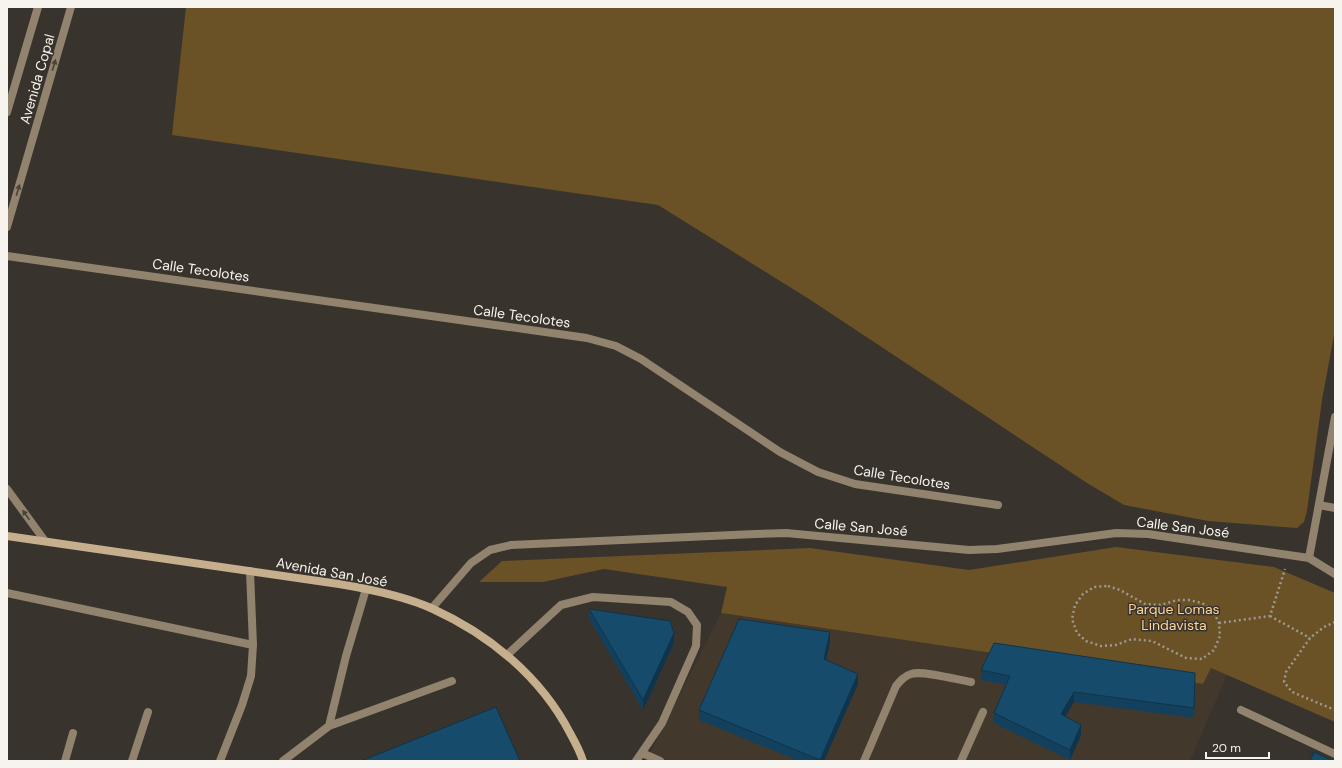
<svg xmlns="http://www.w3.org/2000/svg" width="1342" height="768" viewBox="0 0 1342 768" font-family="'DM Sans',sans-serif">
<rect width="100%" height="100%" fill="#38332c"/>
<!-- built -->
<path fill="#42392c" d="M721,613L1203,684L1211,668L1227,675L1190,761H646Z"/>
<!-- green -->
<path fill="#6a5126" d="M186,7H1335V330L1322,400L1307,511L1304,522L1297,528L1208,521L1124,505L1087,483L809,299L658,205L172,135Z
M1116,547L1274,567L1335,593V722L1211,668L1203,684L721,613L727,587L604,569L543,582H479L502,561L810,548L969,570Z"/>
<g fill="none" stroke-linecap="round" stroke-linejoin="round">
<!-- path -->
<path stroke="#9d9993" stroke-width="2.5" stroke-dasharray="2 3" stroke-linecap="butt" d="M1108,586L1120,590L1145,604L1161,605L1177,600H1189L1202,603L1213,611L1219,623L1220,636L1214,650L1202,659L1186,658L1152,641L1132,639L1116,645L1101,646L1086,641L1077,633L1072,619L1075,605L1083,594L1094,587Z
M1270,616L1310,638
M1335,622L1324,627L1310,638L1286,672L1284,682L1292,692L1335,710
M1219,623L1270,616L1285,569"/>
<!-- lane -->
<path stroke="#91836d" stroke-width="8" d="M7,593L253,645
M507,655L561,605L593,597L671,602L688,612L697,625L696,646L662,723L636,761
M329,726L452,681
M642,753L660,761
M65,761L73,733
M132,761L148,712
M220,761L242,705L251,676L253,645L250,571
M283,761L329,726L346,656L366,589
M864,761L896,686C900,681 904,676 911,674C922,670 958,680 971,682
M961,761L983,712"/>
<!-- street -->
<path stroke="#91836d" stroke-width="8" d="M7,112L38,7
M7,227L71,7
M7,256L587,338L616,346L641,359L780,452L818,472L855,484L998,505
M7,489L45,541
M1319,505L1335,508
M1309,558L1335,417
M432,608L471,563L490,550L511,545L755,534L786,533L969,550L997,549L1116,533L1148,534L1309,558L1335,574
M1241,710L1335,754"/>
<!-- secondary -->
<path stroke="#c5af8d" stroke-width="8" d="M7,536L339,584C369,589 405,596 433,609C490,635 541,677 570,733C575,742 580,751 583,761"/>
</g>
<!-- wall -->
<path fill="#13405c" d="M589,609L674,643L643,710L589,619Z
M830,642L826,660L858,684L824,761H799L699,720V710Z
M981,670L1195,683L1194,718L1074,702L1065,716L1081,735L1070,760L994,723V713L1006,685L981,680Z"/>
<!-- shaded-wall -->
<path fill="#0f344b" d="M830,632V642L824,669V659Z
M674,633V643L643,710V700Z
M858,674V684L824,761H820V760Z
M1074,692V702L1061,724V714Z
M1081,725V735L1070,760V750Z"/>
<!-- building -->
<path fill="#164b6b" stroke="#0f344b" d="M589,609L670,621L674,633L643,700Z
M739,619L830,632L824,659L858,674L820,760L699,710Z
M994,643L1195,673L1194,708L1074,692L1061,714L1081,725L1070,750L994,713L1010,676L981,670Z
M496,707L520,761H361Z
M1314,752L1331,760V761H1310Z"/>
<!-- one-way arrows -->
<defs><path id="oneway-solid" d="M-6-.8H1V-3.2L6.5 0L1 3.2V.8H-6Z"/></defs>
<g fill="#4a4339">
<use href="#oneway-solid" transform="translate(54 65) rotate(-74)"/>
<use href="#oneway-solid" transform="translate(18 190) rotate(-74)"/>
<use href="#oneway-solid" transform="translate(26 515) rotate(-126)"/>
</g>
<g text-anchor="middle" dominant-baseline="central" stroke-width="3" stroke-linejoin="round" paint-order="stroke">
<!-- street labels -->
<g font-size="14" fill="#f7f3ee" stroke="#38332c">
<text transform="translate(37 79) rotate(-74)">Avenida Copal</text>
<text transform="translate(201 270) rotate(8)">Calle Tecolotes</text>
<text transform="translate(522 316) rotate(8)">Calle Tecolotes</text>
<text transform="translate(902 477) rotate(9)">Calle Tecolotes</text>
<text transform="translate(861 527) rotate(5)">Calle San José</text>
<text transform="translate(1183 527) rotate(7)">Calle San José</text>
<text transform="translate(332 572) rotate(10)">Avenida San José</text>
</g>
<!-- park labels -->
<g font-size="14" fill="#fad49a" stroke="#38332c">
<text x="1174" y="609">Parque Lomas<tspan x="1174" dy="16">Lindavista</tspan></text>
</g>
</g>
<!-- border -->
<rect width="1342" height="768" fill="none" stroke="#f7f3ee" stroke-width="16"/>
<!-- scale -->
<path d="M1206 752v6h63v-6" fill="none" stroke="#f7f3ee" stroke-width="2"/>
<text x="1212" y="752" font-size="12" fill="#f7f3ee" stroke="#38332c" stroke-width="3" paint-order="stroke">20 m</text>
</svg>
